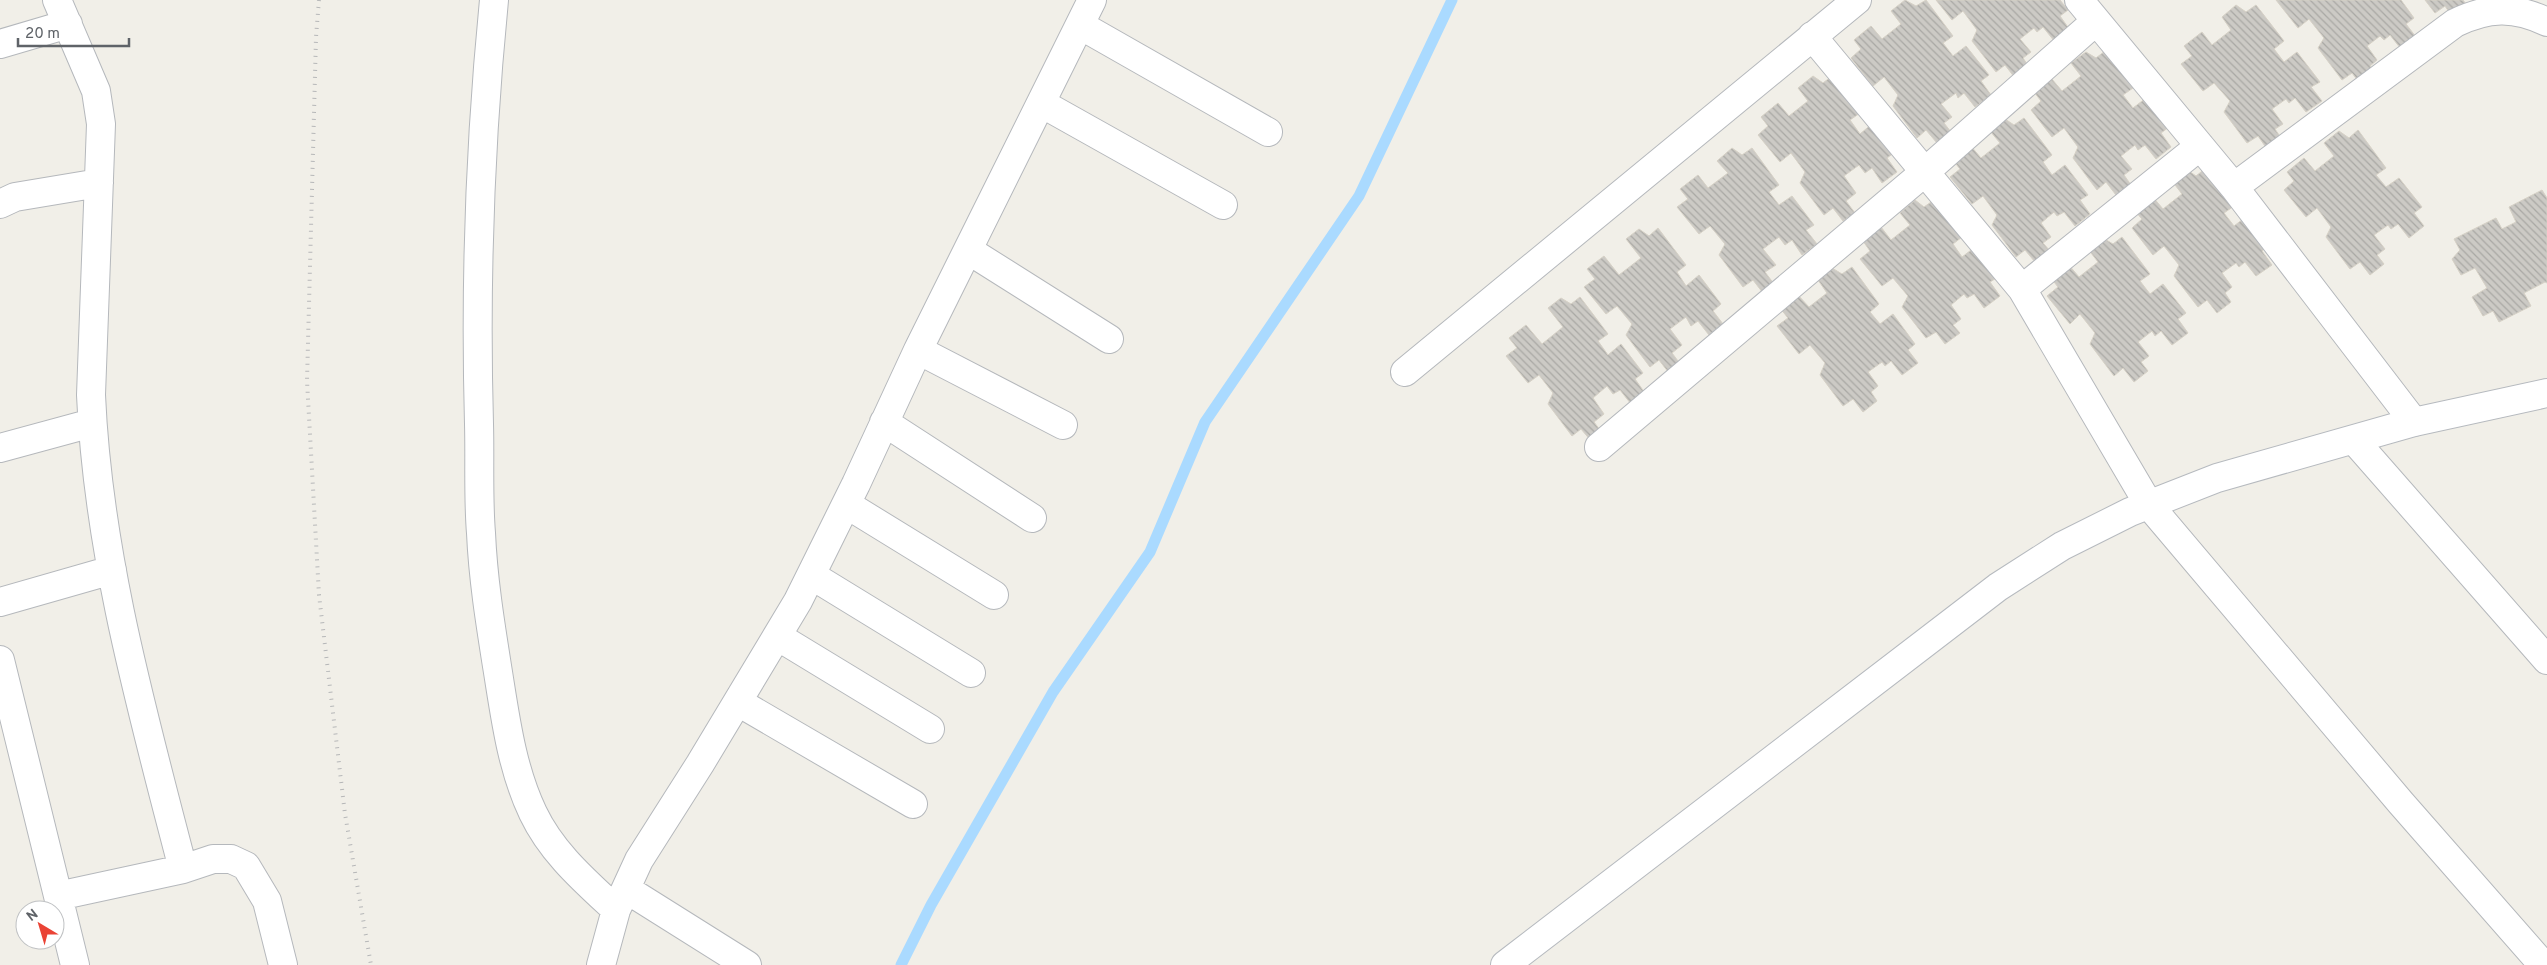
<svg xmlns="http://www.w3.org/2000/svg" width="2547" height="965" viewBox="0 0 2547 965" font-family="Overpass,sans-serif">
<defs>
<pattern id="building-back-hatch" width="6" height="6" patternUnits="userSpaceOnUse" patternTransform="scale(1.25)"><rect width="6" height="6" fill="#cccac5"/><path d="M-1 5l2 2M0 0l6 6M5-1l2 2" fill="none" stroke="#a9a8a4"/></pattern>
</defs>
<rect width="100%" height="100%" fill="#f1efe8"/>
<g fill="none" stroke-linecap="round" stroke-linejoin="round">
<!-- stream -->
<path stroke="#aadaff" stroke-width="11" d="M901,965L931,905L1053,692L1150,552L1205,422L1359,196L1452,0"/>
</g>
<!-- building -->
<path fill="url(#building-back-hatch)" stroke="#d6d1c6" d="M1905,0L1916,6L1926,0L1953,36L1943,43L1953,56L1966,46L1989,75L1981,81L1991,95L1975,107L1964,93L1958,98L1956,93L1941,104L1952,117L1944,123L1951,132L1937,143L1926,130L1917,138L1893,106L1898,95L1884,77L1873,86L1851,58L1861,49L1854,40L1871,26L1882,39L1901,24L1891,11Z
M1936,0H2060L2068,10L2060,16L2070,30L2055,42L2043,27L2037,32L2034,28L2020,39L2031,52L2023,58L2029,67L2015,78L2005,65L1996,72L1972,41L1977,30L1963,11L1952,20Z
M2276,0H2401L2414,18L2406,24L2416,37L2401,49L2390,35L2384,40L2380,36L2367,46L2377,60L2370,66L2376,75L2362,86L2352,73L2342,80L2318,48L2324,38L2309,19L2298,28Z
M2425,0H2463L2469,8L2454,19L2445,6L2435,13Z
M2236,5L2246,12L2256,5L2284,41L2274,49L2284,62L2297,52L2320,82L2311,87L2322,101L2306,112L2295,98L2289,103L2286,99L2272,109L2283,124L2275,129L2281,138L2267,149L2258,136L2247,143L2224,112L2230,101L2214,83L2203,91L2181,64L2192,56L2184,46L2202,32L2212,45L2231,30L2222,17Z
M2105,51L2133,88L2123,95L2133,108L2146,98L2169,127L2161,133L2171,147L2156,159L2145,145L2138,150L2135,145L2121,156L2132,169L2124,175L2131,185L2116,195L2106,182L2097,190L2073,158L2078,147L2064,128L2052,137L2031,110L2041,101L2034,92L2051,78L2062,91L2081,76L2071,63L2086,52L2096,58Z
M1813,76L1823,83L1832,76L1860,113L1850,120L1860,134L1873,123L1895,152L1887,158L1897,172L1882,183L1872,168L1865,173L1859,165L1844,176L1856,193L1846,201L1855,213L1843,221L1833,208L1824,215L1800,183L1805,172L1791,153L1780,162L1758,135L1768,126L1761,117L1778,103L1789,116L1808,101L1798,88Z
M2024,118L2052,155L2043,162L2052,175L2065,165L2088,195L2080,200L2090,214L2075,226L2064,212L2057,216L2054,212L2041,223L2051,237L2043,243L2050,251L2035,262L2025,250L2016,257L1992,225L1997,215L1983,196L1972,204L1950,177L1960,169L1952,159L1970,145L1981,158L2000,143L1990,131L2005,119L2014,125Z
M2358,130L2386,168L2376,175L2386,187L2399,178L2422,207L2414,213L2424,226L2409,238L2398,224L2391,229L2388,225L2374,235L2385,249L2377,255L2384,264L2370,275L2360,262L2350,269L2326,237L2331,227L2317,208L2306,217L2284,190L2294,181L2287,172L2304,158L2315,171L2334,156L2324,143L2339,131L2349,138Z
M1732,148L1742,155L1752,148L1779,185L1769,192L1779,205L1792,196L1814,225L1806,230L1817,244L1802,255L1792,240L1785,245L1779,237L1763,249L1776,265L1765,272L1774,284L1763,293L1753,280L1743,287L1719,255L1725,244L1710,226L1699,234L1677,207L1688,199L1680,189L1698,175L1708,188L1728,173L1717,161Z
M2206,168L2234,206L2224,213L2234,226L2247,216L2269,245L2262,251L2272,265L2256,276L2245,262L2239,267L2236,263L2222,273L2232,287L2225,293L2231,302L2217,313L2207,300L2198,307L2174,276L2179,265L2164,246L2153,255L2132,228L2142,219L2134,210L2152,196L2163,209L2182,194L2172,181L2186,169L2196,176Z
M2542,190L2547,198V283L2545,282L2524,293L2531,306L2499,322L2493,311L2483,316L2472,297L2487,288L2475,268L2461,275L2452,259L2460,250L2454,239L2496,218L2502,229L2516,222L2509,207Z
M1915,200L1924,207L1934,200L1962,237L1953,244L1962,257L1975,247L1998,277L1990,282L2000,296L1984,308L1974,294L1967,298L1964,294L1951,305L1961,319L1953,325L1960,333L1945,344L1936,332L1926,338L1902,307L1908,296L1893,278L1882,286L1860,259L1870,251L1863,241L1881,227L1891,240L1910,225L1900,213Z
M1658,228L1686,265L1677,272L1686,286L1699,275L1721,304L1713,311L1723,324L1709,335L1698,321L1691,326L1686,317L1670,329L1682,345L1672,353L1681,365L1669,373L1659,360L1650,367L1626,335L1632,324L1617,306L1606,314L1584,287L1595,279L1587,269L1604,256L1619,275L1641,258L1626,239L1639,229L1649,236Z
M2122,237L2150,274L2140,281L2150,294L2163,284L2186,313L2178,319L2188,333L2172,345L2161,331L2155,336L2152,331L2138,342L2149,356L2141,362L2148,371L2134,382L2123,368L2114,376L2090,344L2095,333L2080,314L2070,324L2047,296L2058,287L2051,278L2068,264L2079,277L2098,262L2088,249L2103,238L2113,244Z
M1852,267L1879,304L1870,312L1880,324L1893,314L1915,344L1908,350L1918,363L1902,375L1891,361L1885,366L1882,362L1868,372L1878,386L1871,392L1877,401L1863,412L1853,399L1843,406L1820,375L1825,363L1810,345L1799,354L1777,326L1788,318L1780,308L1797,294L1809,307L1827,293L1818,280L1832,268L1842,274Z
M1580,297L1608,334L1598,341L1608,355L1621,344L1643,373L1635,379L1645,393L1631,404L1620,390L1613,394L1607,386L1593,398L1604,414L1594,422L1603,434L1592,442L1581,429L1572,436L1548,404L1553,393L1539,375L1528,383L1506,356L1517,348L1509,338L1526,325L1542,344L1563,327L1548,308L1561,298L1571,304Z"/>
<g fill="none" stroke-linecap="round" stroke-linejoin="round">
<defs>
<path id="street" d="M57,0L96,91L101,124L91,395C98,556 143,714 183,869
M494,0C480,141 475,282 479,424C480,460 478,497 481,533C483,578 490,622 497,666C505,715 511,767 533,813C552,853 585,881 616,910
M2079,0L2234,187L2414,422
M1080,25L1268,132
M1812,36L2022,289L2149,505L2401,803L2543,965
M0,44L68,24
M1041,103L1223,205
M2234,187L2455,23C2488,7 2514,6 2547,22
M0,204L15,197L99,183
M968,250L1109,339
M2022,289L2200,146
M918,350L1063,425
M1405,372L1857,0
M884,422L1032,518
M2354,440L2547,660
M1599,447L1926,171L2096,21
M0,448L92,423
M846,504L994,595
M811,575L971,673
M0,602L112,570
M777,636L930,729
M0,660L75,965
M738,702L913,804
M626,889L747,965
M58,896L183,869L213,859H231L246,866L267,901L283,965
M601,965L616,910L639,860L700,764L798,601L856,484L918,350L1092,0"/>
<path id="secondary" d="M1505,965L1998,587L2062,546L2130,512L2217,478L2414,422L2547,393"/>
</defs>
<!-- street casing -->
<use href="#street" stroke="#b5b8bc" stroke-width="30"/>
<!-- secondary casing -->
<use href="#secondary" stroke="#b6babf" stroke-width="30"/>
<!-- street -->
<use href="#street" stroke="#fff" stroke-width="28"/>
<!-- secondary -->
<use href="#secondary" stroke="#fff" stroke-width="28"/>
<!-- rail -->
<path stroke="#b6b7b8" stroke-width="4" stroke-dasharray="1 6" stroke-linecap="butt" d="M319,0L316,37L307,381L319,595L345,814L371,965"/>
</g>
<!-- north arrow -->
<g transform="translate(40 925) rotate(322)"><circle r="24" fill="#ffffff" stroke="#bfc1c3"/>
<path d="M0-4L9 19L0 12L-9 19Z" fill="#ea4335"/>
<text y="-8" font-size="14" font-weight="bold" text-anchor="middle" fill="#5f6368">N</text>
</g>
<!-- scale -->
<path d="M18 38v8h111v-8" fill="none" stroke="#5f6368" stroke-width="2.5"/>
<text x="25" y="38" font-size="15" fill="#5f6368" stroke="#ffffff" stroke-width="4" paint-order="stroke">20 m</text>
</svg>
